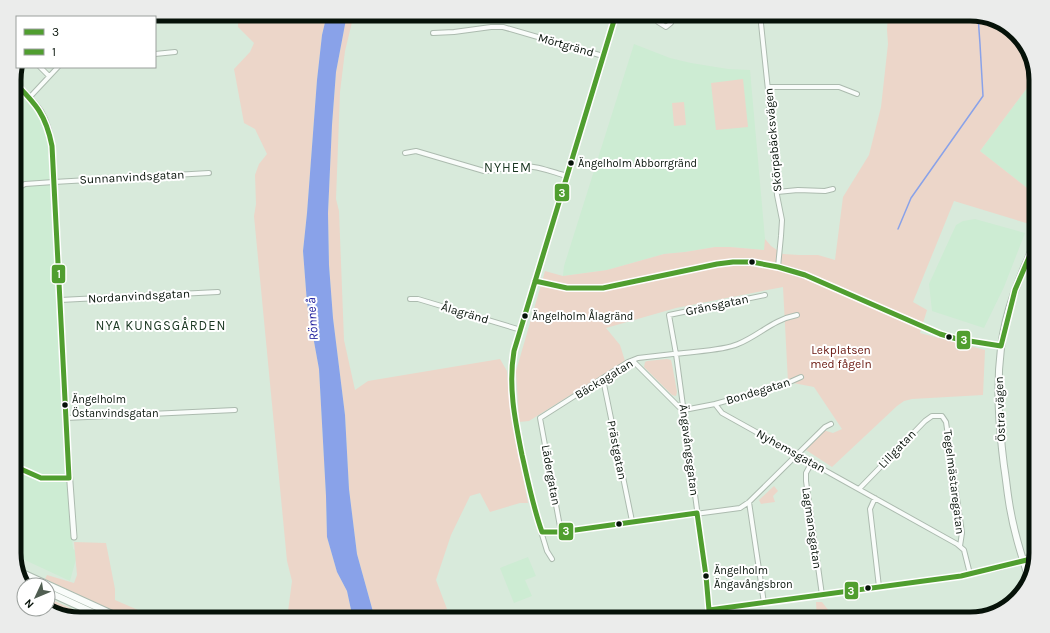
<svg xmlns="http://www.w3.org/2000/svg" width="1050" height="633" viewBox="0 0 1050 633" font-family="Karla,sans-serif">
<rect width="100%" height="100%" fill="#d8eadb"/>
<!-- built -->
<path fill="#cdecd3" d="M634,44L670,58L691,63L728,69L750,70L765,239V250L730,247H715L685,252L664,254L607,270L563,276L564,266Z
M1036,76V195L980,151Z
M14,83L41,112L50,142L67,480L73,549L78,552L70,581L14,555Z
M975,219L1025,233L1004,287L984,328L932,311L929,284L956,225L963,221Z
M528,557L536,576L525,580L532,596L514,603L500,568Z"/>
<!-- green -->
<path fill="#ecd6c9" d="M238,14H327L322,35L317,80L307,213L303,251L307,303L319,369L326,496L327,537L337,572L347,591L353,619H287L292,581L287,561L254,216L256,204L255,175L259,164L267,154L255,129L244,123L234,69L250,52L254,43L238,27Z
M347,14H354L345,51L340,92L336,199L339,211L344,340L355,390L368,381L500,359L507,371L510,408L528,503H520L490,512L480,493L470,496L451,535L436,580L447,609L418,619H375L357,554L349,489L345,415L333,318L329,265L328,213L332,125L336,72Z
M888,14H970L1003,23L1027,47L1036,76L980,151L1036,195V226L954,201L913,302L927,310L920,333L985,350L983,395L912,399L904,401L897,406L832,467L806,450L823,430L833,433L842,429L814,387L788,382L783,287L676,308L606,328L620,345L625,361L529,421L519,422L516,371L545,271L563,276L607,270L664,254L685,252L715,247H730L764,250L765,239L771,246L783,254L799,255H818L835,260L843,197L869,155L881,107L888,44L887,30Z
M743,79L748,127L716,130L711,83Z
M684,102L686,125L674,126L672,103Z
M667,359L671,360L672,364L677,392L676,396L672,395L644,367L645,362L647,361Z
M774,486L778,491L773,496L775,502L761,504L759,500Z
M74,542L106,543L115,589V600L159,619H130L45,579L47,575L74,583L77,575Z
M48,598L94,619H80L47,610L46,609H48Z
M816,602H822L829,611L831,619H817Z"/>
<!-- water -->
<path fill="#89a2e9" d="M327,14H347L336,72L332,125L328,213L329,265L333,318L345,415L349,489L357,554L375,619H353L347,591L337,572L327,537L326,496L319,369L307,303L303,251L307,213L317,80L322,35Z"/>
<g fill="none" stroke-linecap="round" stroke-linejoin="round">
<!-- stream -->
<path stroke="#89a2e9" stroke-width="1.5" d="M898,229L911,198L983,96L980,44L978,16"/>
<defs>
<path id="minor" d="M657,14L656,18L658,22L666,27L671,23V14
M760,14L768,90L777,195L782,220L781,236L778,267
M433,33L454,32L491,27H503L603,56
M155,54L175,52
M40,67L49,76
M768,87H839L857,94
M29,98L58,67
M405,153L416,151L484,171C497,171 509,166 521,166C536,165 552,172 567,176
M14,190L25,184L54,182L209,173
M777,192L798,190L825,191L833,189
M535,281L567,288H603L717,264L733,262H752L778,267L794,272L805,275L940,334L957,339L1001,346
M765,295L669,315L676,354L706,576L709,610L961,576L998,568L1035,558
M410,299H418L521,330
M60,300L218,292
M676,354C694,351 722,351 738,344C760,335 772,320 797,315
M633,360L635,363L679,407L684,410L715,404L722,413L957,544L964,550L970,574
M601,380L604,384L632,521
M14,389L16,390
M715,404L783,385L801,377
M66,418L235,410
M812,462L806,473V481L822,595
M14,466L41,478H69
M859,489L925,421L932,416H942L946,422L962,533L960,546
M875,498L870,509L879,587
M749,502L764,603
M542,532H561L740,508L749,502L825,427L831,424
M561,532L540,418L628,362L638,358L673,354
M552,559L547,551L533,505L514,415L511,375L514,351L616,14"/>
<path id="tertiary" d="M14,82C23,91 34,101 41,112C53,132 53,159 54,182L67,442L74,537"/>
<path id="secondary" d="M18,571L123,619
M1029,579C1021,554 1013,529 1009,502C1007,490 1006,478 1004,466C999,426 996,388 1001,348C1005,311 1020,275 1036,241
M21,580L33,585
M48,592L107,619"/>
</defs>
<!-- minor casing -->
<use href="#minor" stroke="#acbbaf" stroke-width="6"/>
<!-- tertiary casing -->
<use href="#tertiary" stroke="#acbbaf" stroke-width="7"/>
<!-- secondary casing -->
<use href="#secondary" stroke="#acbbaf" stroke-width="8"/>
<!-- minor -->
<use href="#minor" stroke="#f9fcfa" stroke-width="4"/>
<!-- tertiary -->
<use href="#tertiary" stroke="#f9fcfa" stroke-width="5"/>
<!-- secondary -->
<use href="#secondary" stroke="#f9fcfa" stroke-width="6"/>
<defs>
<path id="bus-1" d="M616,14L514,351C508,387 515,420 522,455C528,481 533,507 542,532H561L697,513L706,576L709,610L961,576L1035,558
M535,281L567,288H603L717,264L733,262H752L778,267L805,275L940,334L957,339L1001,346L1015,290L1036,241"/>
<path id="bus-2" d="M14,82C36,104 46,115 52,146L69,478
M14,466L41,478H69"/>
</defs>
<!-- bus-1 casing -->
<use href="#bus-1" stroke="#fff" stroke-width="8"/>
<!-- bus-2 casing -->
<use href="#bus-2" stroke="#fff" stroke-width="8"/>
<!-- bus-1 -->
<use href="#bus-1" stroke="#509e2f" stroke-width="5"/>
<!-- bus-2 -->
<use href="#bus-2" stroke="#509e2f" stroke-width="5"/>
</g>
<!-- markers -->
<g fill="#061209" stroke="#fff" stroke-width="1.5">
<circle cx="571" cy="163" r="3.5"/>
<circle cx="752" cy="262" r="3.5"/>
<circle cx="525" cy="316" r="3.5"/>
<circle cx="949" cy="337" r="3.5"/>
<circle cx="65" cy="405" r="3.5"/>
<circle cx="619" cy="524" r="3.5"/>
<circle cx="706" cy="576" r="3.5"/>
<circle cx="868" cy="588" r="3.5"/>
</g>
<g text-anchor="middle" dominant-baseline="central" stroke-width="4" stroke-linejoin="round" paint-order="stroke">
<!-- bus labels -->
<g font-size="11" fill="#061209" stroke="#fff" text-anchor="start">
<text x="578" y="163">Ängelholm Abborrgränd</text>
<text x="532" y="316">Ängelholm Ålagränd</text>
<text x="72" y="399">Ängelholm<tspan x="72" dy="14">Östanvindsgatan</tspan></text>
<text x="714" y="570">Ängelholm<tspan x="714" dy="14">Ängavångsbron</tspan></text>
</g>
<!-- street labels -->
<g font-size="12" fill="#061209" stroke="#fff">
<text transform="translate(566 45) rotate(16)">Mörtgränd</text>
<text transform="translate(773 140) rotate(-95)">Skörpabäcksvägen</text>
<text transform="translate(132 177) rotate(-3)">Sunnanvindsgatan</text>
<text transform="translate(139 296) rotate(-3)">Nordanvindsgatan</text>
<text transform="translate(717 305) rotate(-12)">Gränsgatan</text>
<text transform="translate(465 313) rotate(16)">Ålagränd</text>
<text transform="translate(604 379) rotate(-31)">Bäckagatan</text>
<text transform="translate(758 391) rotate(-17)">Bondegatan</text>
<text transform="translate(1000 409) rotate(-92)">Östra vägen</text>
<text transform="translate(897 449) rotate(-46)">Lillgatan</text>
<text transform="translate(617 450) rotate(79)">Prästgatan</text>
<text transform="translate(689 450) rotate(83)">Ängavångsgatan</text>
<text transform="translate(791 451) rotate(29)">Nyhemsgatan</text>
<text transform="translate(551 475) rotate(80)">Lädergatan</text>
<text transform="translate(954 482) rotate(83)">Tegelmästaregatan</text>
<text transform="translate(812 528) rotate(82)">Lagmansgatan</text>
</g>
<!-- park labels -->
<g font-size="12" fill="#67140c" stroke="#fff">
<text x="841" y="350">Lekplatsen<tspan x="841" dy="14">med fågeln</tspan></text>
</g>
<!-- neighbourhood labels -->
<g font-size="13" letter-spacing="1" fill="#1a3721" stroke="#fff">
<text x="508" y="167">NYHEM</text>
<text x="161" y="325">NYA KUNGSGÅRDEN</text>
</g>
<!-- water labels -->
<g font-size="13" font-style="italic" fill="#1c1c9c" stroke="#fff">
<text transform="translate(312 319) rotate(-94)">Rönne å</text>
</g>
</g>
<!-- crop -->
<path d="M0 0H1050V633H0ZM80 21H970A59 59 0 0 1 1029 80V553A59 59 0 0 1 970 612H80A59 59 0 0 1 21 553V80A59 59 0 0 1 80 21Z" fill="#ebeceb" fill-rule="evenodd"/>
<path fill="none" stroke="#061209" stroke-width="5" d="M80 21H970A59 59 0 0 1 1029 80V553A59 59 0 0 1 970 612H80A59 59 0 0 1 21 553V80A59 59 0 0 1 80 21Z"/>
<g stroke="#fff" stroke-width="1.5">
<rect x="554" y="183" width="16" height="19" rx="4" fill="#509e2f"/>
<rect x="51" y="264" width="15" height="20" rx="4" fill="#509e2f"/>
<rect x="956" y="330" width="15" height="20" rx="4" fill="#509e2f"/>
<rect x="558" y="522" width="16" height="19" rx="4" fill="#509e2f"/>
<rect x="844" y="581" width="15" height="19" rx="4" fill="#509e2f"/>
</g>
<g font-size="11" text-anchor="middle" font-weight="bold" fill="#fff">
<text x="562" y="197">3</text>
<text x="59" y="278">1</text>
<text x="964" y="344">3</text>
<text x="566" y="535">3</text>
<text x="851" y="595">3</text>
</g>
<!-- legend -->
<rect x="16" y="16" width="140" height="52" fill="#ffffff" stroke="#9ba09d"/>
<rect x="24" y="29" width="20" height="6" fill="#509e2f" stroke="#9ba09d"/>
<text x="52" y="36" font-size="12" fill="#061209">3</text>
<rect x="24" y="49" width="20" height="6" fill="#509e2f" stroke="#9ba09d"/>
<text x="52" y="56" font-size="12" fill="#061209">1</text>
<!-- north arrow -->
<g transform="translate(36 597) rotate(226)"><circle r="19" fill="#ffffff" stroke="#9ba09d"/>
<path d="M0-3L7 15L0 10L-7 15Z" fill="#505e52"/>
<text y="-6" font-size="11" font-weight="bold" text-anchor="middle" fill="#061209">N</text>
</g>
</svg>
